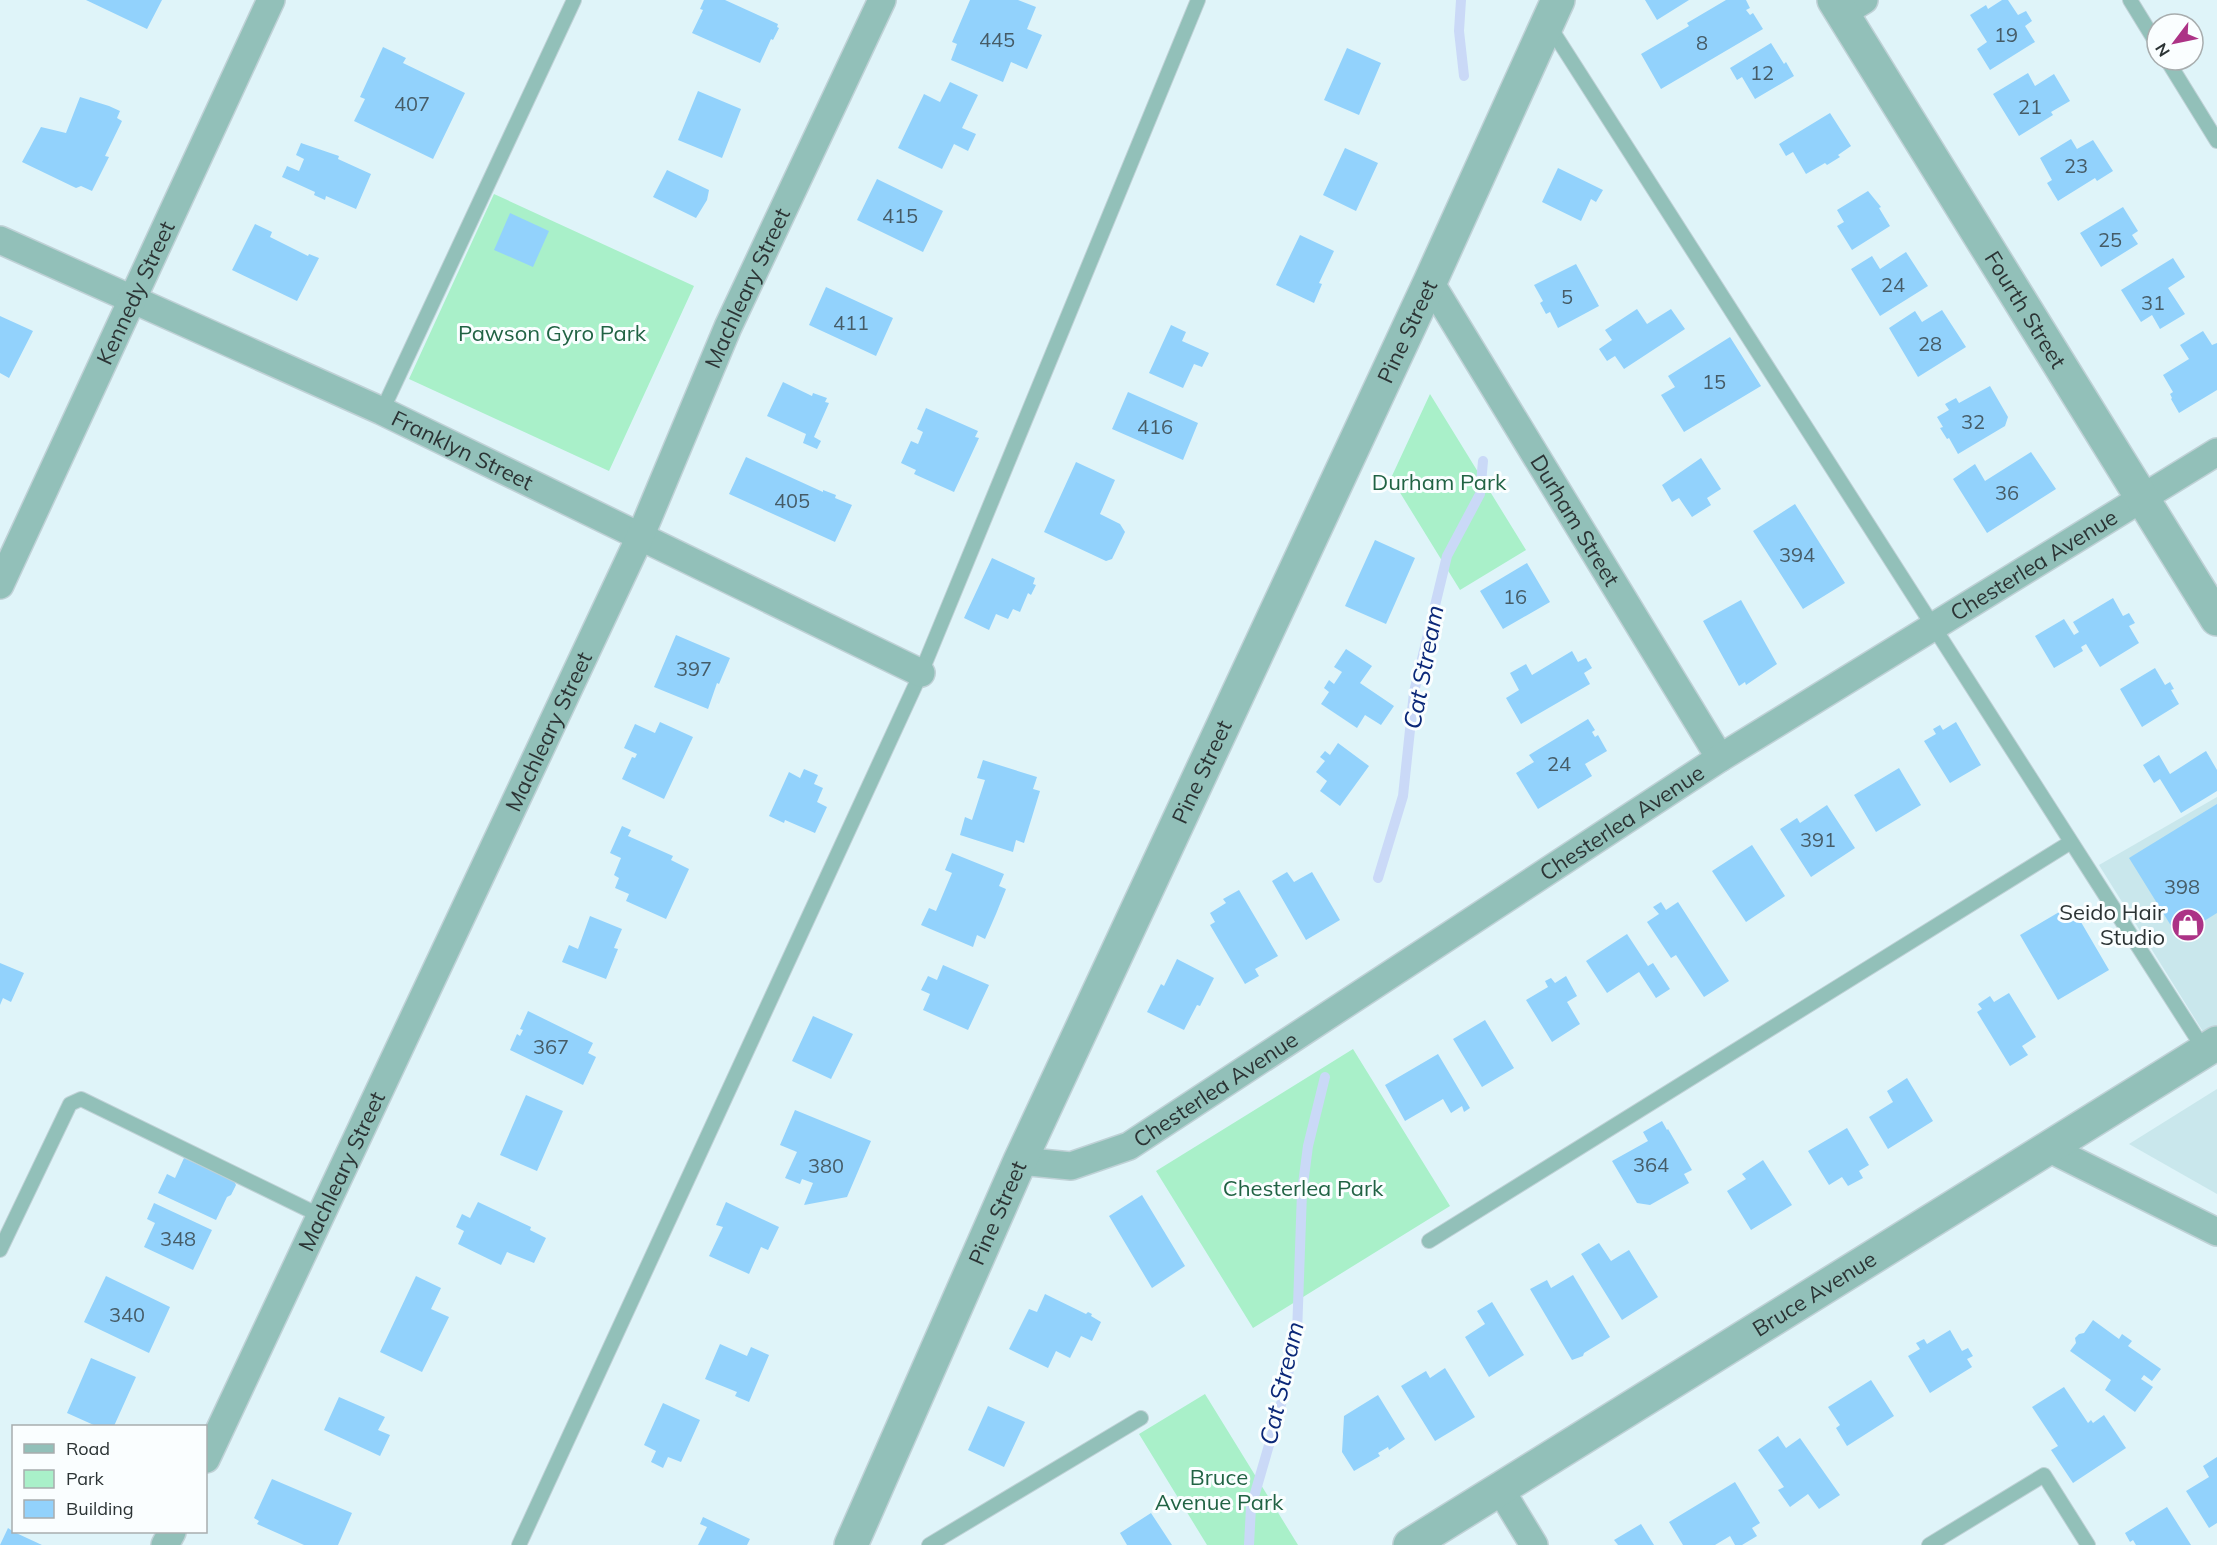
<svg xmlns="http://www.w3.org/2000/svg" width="2217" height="1545" viewBox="0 0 2217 1545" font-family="Mulish,sans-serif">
<rect width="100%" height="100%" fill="#dff4f9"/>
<!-- built -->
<path fill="#c9e7ec" d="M2217,797V1054L2099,865Z
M2217,1089V1194L2129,1144Z"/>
<!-- green -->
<path fill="#a9f0c9" d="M494,194L694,286L609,471L409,379Z
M1430,394L1526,550L1460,590L1391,478Z
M1353,1049L1450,1206L1253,1328L1156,1171Z
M1205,1394L1298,1545H1207L1139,1434Z"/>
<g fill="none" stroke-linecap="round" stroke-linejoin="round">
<!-- stream -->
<path stroke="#cad9f7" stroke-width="10" d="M1461,0L1459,31L1464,76
M1378,878L1403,796L1414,692L1447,556L1480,494L1483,461
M1249,1545L1251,1507L1283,1397L1297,1334L1302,1192L1308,1146L1325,1077"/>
</g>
<!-- building -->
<path fill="#92d2fc" d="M86,0H162L147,29Z
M704,0H725L778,24L777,27L779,28L773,40L771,39L760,63L692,33L703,10L700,9Z
M970,0H1018L1036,7L1027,29L1042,35L1027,69L1011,62L1003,82L951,60L957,44L952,42Z
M1645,0H1689L1657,20Z
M1726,0H1746L1750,8L1746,10L1750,15L1753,13L1763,29L1661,89L1641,54L1689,26L1687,23Z
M2002,0H2008L2018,15L2026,11L2032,21L2025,26L2035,42L1990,70L1977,49L1987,42L1970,15L1986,5L1988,9Z
M1771,43L1784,64L1786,62L1794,76L1755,99L1742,77L1737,80L1730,68Z
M383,47L406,58L403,63L465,93L433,159L354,121L365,99L360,97Z
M1347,48L1381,63L1359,115L1324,100Z
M2028,73L2035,86L2054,74L2070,101L2051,112L2053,115L2019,136L1993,94Z
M950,82L978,95L962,128L976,134L968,151L954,144L942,169L898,148L924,94L940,102Z
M698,91L741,109L722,158L678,140Z
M80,97L109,106L120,111L117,118L122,121L105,156L109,157L92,191L81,186L76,188L22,162L41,127L66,133Z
M1830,113L1851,146L1838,155L1840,157L1827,165L1825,163L1806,174L1793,152L1786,156L1779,144Z
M2071,139L2077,149L2093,140L2113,171L2097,181L2095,178L2058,201L2047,183L2052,180L2040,158Z
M301,143L339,156L338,159L371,174L356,209L326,196L325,200L314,195L315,192L282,177L287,166L299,171L304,159L296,155Z
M1345,148L1378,163L1356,211L1323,195Z
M1558,168L1603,190L1596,202L1591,199L1581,221L1542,202Z
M667,170L709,190L707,200L696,218L653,197Z
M877,179L943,211L923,252L857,220Z
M1868,191L1881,207L1879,208L1890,226L1852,250L1837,226L1844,222L1837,210Z
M2123,207L2138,231L2132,235L2138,244L2101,267L2080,233Z
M510,213L549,231L533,267L494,250Z
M255,224L272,232L270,237L308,256L309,254L319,258L297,301L232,270Z
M1300,235L1334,251L1319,283L1322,284L1314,303L1276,285Z
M1906,252L1928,286L1880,316L1851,269L1872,256L1880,269Z
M2173,258L2185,277L2168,288L2185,314L2160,329L2152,315L2141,322L2121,290Z
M1576,264L1599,306L1558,328L1550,312L1546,314L1540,303L1543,301L1534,285Z
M826,287L893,318L876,356L809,325Z
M1637,309L1647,324L1671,309L1685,329L1624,369L1615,356L1607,361L1599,349L1612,340L1605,330Z
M1942,310L1966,347L1918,377L1889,328L1915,311L1922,322Z
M0,316L33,331L9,378L0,373Z
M1171,325L1186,332L1182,341L1209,353L1202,367L1194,364L1183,388L1149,373Z
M2203,331L2212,345L2217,343V390L2179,413L2171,399L2172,398L2170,394L2173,392L2163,375L2189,359L2180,345Z
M1730,337L1761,386L1684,432L1661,395L1675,387L1668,376Z
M783,382L812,396L813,393L827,398L825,402L829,403L814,437L821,441L817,449L803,443L806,434L767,416Z
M1990,386L2008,417L2005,426L1958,454L1949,438L1947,439L1940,428L1943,427L1937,417L1949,410L1945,404L1956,398L1959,403Z
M1128,392L1198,423L1183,460L1112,429Z
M926,408L978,431L975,437L979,438L954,492L914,474L916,470L901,463L911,441L918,444L923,432L917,429Z
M2031,452L2056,489L1987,533L1953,479L1975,464L1985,481Z
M746,457L823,492V490L836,495L835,498L852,505L835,542L729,494Z
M1701,458L1721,489L1707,498L1711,505L1692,517L1679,498L1672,502L1662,485Z
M1076,462L1115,480L1100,514L1120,524L1125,532L1112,559L1106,561L1044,532Z
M1795,504L1845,583L1803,609L1753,531Z
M1375,540L1415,558L1386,624L1345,606Z
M992,558L1035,578L1033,584L1036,585L1031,595L1028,593L1020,612L1013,609L1008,619L996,614L989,630L964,618Z
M1527,563L1550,602L1503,629L1480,591Z
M2113,598L2123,616L2129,613L2135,623L2129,626L2139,643L2100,667L2086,644L2081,647L2083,651L2054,668L2035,636L2064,619L2074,635L2079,632L2073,622Z
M1741,600L1777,664L1746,685L1745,682L1739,686L1703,621Z
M676,635L730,658L719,684L717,683L708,709L654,687Z
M1346,649L1372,666L1360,683L1394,706L1381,725L1365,715L1357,728L1321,704L1329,692L1324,688L1329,680L1334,684L1342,672L1334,667Z
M1572,651L1578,662L1586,658L1592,668L1584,673L1590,684L1521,724L1506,698L1519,690L1510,673L1526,664L1532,675Z
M2155,668L2165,685L2170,682L2174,689L2171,690L2179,704L2142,727L2120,689Z
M1588,719L1595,730L1592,732L1595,737L1598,735L1607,751L1585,764L1592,776L1538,809L1516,773L1534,762L1529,755Z
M660,722L693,737L664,799L622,779L632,757L635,758L637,754L624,748L635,724L655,733Z
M1956,722L1981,765L1950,783L1924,741L1936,734L1933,729L1940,725L1943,730Z
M1338,743L1369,766L1340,806L1320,791L1327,781L1316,772L1325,761L1320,757L1325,751L1330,755Z
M2206,751L2217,770V791L2181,813L2160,779L2154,783L2143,765L2159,755L2170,774Z
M983,760L1037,777L1033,789L1040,791L1024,843L1016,840L1013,852L960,835L965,817L972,820L985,780L977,778Z
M1899,768L1921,805L1876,832L1854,795Z
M804,769L818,775L814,784L823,788L817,802L827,807L815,833L785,820L784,823L769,816L789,772L800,778Z
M2217,804V913L2178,937L2129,858Z
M1827,805L1855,848L1811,877L1780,829L1797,818L1800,823Z
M622,826L631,830L628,836L673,856L671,860L689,869L666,919L626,901L629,894L615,888L619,878L614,875L621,858L610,853Z
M1752,845L1785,896L1746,922L1712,871Z
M952,853L1004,874L999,886L1006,889L996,914L985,939L977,935L973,947L921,925L929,908L936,911L952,873L945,870Z
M1287,872L1294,882L1312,872L1340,920L1306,940L1272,881Z
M1239,890L1278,956L1255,969L1259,976L1245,984L1210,925L1215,922L1210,913L1226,903L1223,899Z
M1661,902L1666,910L1678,902L1729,981L1704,997L1676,955L1671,958L1647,922L1659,914L1653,907Z
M2071,905L2109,970L2058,1000L2020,935Z
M590,916L622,929L614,948L618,949L606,979L562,962L569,945L578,949Z
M1627,934L1648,966L1653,963L1670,989L1656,998L1639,972L1607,993L1586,961Z
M1177,959L1214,978L1200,1006L1197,1005L1184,1030L1147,1012L1161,984L1164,986Z
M0,963L24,973L11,1002L3,998L0,1005Z
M943,965L989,985L968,1030L923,1010L930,994L921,990L928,976L937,980Z
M1566,976L1577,996L1567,1002L1580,1024L1552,1042L1526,1000L1548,987L1545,981L1551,978L1555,983Z
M2009,993L2036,1037L2022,1046L2028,1055L2010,1066L1977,1012L1982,1009L1978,1004L1990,996L1994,1002Z
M528,1011L593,1043L588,1053L596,1057L583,1085L510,1050L517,1034L520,1036L523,1030L520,1029Z
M813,1016L853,1034L831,1079L792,1061Z
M1485,1020L1514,1068L1482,1087L1453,1039Z
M1438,1054L1470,1108L1464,1112L1462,1106L1451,1113L1443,1099L1405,1121L1385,1085Z
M1907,1078L1933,1121L1888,1149L1869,1117L1893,1102L1887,1091Z
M526,1095L563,1111L537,1171L500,1155Z
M795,1110L871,1141L847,1197L804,1205L813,1183L802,1179L800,1184L785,1178L797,1152L780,1145Z
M1662,1121L1667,1130L1668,1129L1692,1170L1684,1174L1689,1183L1650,1205L1637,1203L1612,1161L1648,1141L1643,1132Z
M1847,1128L1869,1165L1859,1171L1863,1178L1848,1186L1842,1177L1829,1185L1808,1151Z
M184,1158L234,1181L236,1185L231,1195L227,1197L216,1220L158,1193L167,1174L175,1178Z
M1763,1160L1792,1205L1751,1230L1727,1191L1746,1179L1742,1174Z
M1142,1195L1185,1266L1152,1288L1109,1216Z
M478,1202L531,1227L530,1230L546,1238L534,1263L507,1252L501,1265L458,1244L464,1231L456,1227L462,1214L470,1218Z
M726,1202L779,1227L768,1250L761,1247L749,1274L709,1256L723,1227L716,1225Z
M154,1203L212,1230L193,1270L144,1247L155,1223L147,1219Z
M1599,1243L1611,1261L1629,1250L1658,1297L1622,1320L1581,1254Z
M1573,1275L1610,1337L1584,1353L1583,1356L1572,1360L1530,1289L1547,1280L1551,1288Z
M106,1276L170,1307L149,1353L84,1322Z
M416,1276L441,1288L431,1309L449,1317L422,1372L380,1352Z
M1045,1294L1086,1314L1088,1312L1092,1314L1091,1316L1101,1322L1092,1341L1081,1336L1070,1358L1056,1351L1048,1368L1009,1349L1029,1309L1037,1312Z
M1492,1302L1524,1355L1489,1377L1465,1337L1485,1324L1477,1311Z
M2093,1320L2119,1339L2122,1334L2132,1341L2128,1346L2161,1369L2152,1381L2144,1375L2141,1379L2153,1387L2135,1412L2105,1390L2111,1380L2070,1351L2076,1343L2075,1338L2079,1334L2084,1333Z
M1950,1330L1962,1351L1968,1348L1973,1356L1967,1359L1972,1367L1930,1393L1908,1356L1920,1349L1916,1343L1924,1339L1927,1344Z
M720,1344L747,1356L751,1347L769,1355L749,1402L735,1396L737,1392L705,1379Z
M91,1358L136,1377L114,1426H96L67,1413Z
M1445,1368L1475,1417L1435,1441L1401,1386L1426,1371L1430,1378Z
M1871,1380L1894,1416L1847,1446L1836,1428L1840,1425L1828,1407Z
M2064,1387L2088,1423L2091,1420L2093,1423L2104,1415L2126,1448L2073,1483L2051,1450L2058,1446L2032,1407Z
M1378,1395L1405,1439L1389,1450L1388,1447L1378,1453L1380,1456L1354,1471L1342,1452L1344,1416Z
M339,1397L385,1417L378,1430L390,1435L380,1456L324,1430Z
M663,1403L700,1420L681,1462L668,1457L663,1468L651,1462L656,1451L644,1445Z
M988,1406L1025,1422L1004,1467L968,1450Z
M1778,1436L1786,1448L1800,1438L1840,1495L1819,1509L1808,1494L1790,1507L1778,1490L1784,1487L1758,1450Z
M2217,1457V1523L2209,1528L2186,1491L2209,1477L2203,1466Z
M272,1479L352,1513L338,1545H304L257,1524L259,1521L254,1518Z
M1735,1482L1760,1523L1752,1528L1757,1536L1742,1545H1735L1730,1536L1715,1545H1683L1669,1522Z
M2167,1507L2191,1545H2136L2133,1540L2130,1542L2125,1533Z
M1151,1513L1172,1545H1127L1120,1533Z
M703,1517L750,1539L747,1545H698L707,1527L700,1524Z
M1641,1524L1654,1545H1618L1614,1540Z
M8,1528L14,1532L42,1545H0Z"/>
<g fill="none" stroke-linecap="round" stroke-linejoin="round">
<defs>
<path id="service" d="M2130,0L2157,44
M1548,24L2205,1051
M2167,60L2217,141
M382,411L574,0
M1429,1241L2071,842
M0,1250L70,1104L81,1099L319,1215
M519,1545L921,673L1198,0
M929,1545L1141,1418
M1929,1545L2044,1475L2088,1545"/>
<g id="minor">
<path d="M1843,13L1864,0"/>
<path id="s1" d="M0,240L382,411L921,673"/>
<path id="s2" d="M1430,282L1720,758"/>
<path id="s3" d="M0,585L271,0"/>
<path d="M2048,1148L2217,1232"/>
<path id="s4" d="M1020,1161L1071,1166L1129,1146L1720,758L2217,452"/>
<path id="s5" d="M206,1459L640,537L728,327L882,0"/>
<path d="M1500,1489L1534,1545"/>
<path d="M165,1545L172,1532"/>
</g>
<g id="tertiary">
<path id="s6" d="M1834,0L2217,619"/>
<path id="s7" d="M851,1545L1020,1161L1430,282L1558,0"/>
<path id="s8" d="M1410,1545L2217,1043"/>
</g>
</defs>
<!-- service casing -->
<use href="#service" stroke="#bfd1d6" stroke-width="16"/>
<!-- minor casing -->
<use href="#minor" stroke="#bfd1d6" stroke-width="30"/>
<!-- tertiary casing -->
<use href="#tertiary" stroke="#bfd1d6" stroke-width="36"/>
<!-- service -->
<use href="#service" stroke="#92c0b9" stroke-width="14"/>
<!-- minor -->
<use href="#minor" stroke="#92c0b9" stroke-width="27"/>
<!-- tertiary -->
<use href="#tertiary" stroke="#92c0b9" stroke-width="33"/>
</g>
<!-- icons -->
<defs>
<symbol id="shop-disc" viewBox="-11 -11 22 22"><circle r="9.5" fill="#ac3386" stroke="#fafeff"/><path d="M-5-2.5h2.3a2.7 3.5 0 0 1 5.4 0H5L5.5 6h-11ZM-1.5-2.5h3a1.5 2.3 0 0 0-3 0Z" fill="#fff"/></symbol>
</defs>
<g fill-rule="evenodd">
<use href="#shop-disc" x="2169" y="906" width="38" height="38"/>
</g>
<g text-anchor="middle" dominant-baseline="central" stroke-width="6" stroke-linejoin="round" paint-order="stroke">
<!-- number labels -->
<g font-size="20" fill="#465c67">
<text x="2006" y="34">19</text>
<text x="997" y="39">445</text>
<text x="1702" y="42">8</text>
<text x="1762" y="72">12</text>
<text x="412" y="103">407</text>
<text x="2030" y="106">21</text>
<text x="2076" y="165">23</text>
<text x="900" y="215">415</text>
<text x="2110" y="239">25</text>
<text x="1893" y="284">24</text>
<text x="1567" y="296">5</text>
<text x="2153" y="302">31</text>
<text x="851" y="322">411</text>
<text x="1930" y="343">28</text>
<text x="1714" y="381">15</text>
<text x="1973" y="421">32</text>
<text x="1155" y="426">416</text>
<text x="2007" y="492">36</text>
<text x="792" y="500">405</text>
<text x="1797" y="554">394</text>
<text x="1515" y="596">16</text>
<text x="694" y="668">397</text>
<text x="1559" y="763">24</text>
<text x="1818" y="839">391</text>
<text x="2182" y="886">398</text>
<text x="551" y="1046">367</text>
<text x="1651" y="1164">364</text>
<text x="826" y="1165">380</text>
<text x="178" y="1238">348</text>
<text x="127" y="1314">340</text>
</g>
<!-- street labels -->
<g font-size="22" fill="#2c3435" stroke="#fafeff">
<text stroke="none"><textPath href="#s5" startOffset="1290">Machleary Street</textPath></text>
<text stroke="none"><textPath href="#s3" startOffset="322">Kennedy Street</textPath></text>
<text stroke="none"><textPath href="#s6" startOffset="364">Fourth Street</textPath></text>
<text stroke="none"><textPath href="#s7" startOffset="1335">Pine Street</textPath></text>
<text stroke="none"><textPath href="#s1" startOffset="508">Franklyn Street</textPath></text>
<text stroke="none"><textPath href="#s2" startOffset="279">Durham Street</textPath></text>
<text stroke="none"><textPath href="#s4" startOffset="1188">Chesterlea Avenue</textPath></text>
<text stroke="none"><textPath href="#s5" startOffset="804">Machleary Street</textPath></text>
<text stroke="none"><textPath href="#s7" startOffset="849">Pine Street</textPath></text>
<text stroke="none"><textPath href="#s4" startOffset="702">Chesterlea Avenue</textPath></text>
<text stroke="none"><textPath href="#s4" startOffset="216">Chesterlea Avenue</textPath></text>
<text stroke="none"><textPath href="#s5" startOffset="318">Machleary Street</textPath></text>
<text stroke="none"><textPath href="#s7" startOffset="363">Pine Street</textPath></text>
<text stroke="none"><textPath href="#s8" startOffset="476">Bruce Avenue</textPath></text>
</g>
<!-- park labels -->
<g font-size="22" fill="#216344" stroke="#fafeff">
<text x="552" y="333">Pawson Gyro Park</text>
<text x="1439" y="482">Durham Park</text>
<text x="1303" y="1188">Chesterlea Park</text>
<text x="1219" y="1477">Bruce<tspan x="1219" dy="25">Avenue Park</tspan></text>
</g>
<!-- poi labels -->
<g font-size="22" fill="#2c3435" stroke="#fafeff" text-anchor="end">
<text x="2165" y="912">Seido Hair<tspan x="2165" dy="25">Studio</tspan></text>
</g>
<!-- water labels -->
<g font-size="24" font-style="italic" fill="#0b2878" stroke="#fafeff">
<text transform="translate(1423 667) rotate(-79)">Cat Stream</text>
<text transform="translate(1281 1383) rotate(-77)">Cat Stream</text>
</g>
</g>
<!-- legend -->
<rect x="12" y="1425" width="195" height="108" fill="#fafeff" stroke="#a8adae" stroke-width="1.5"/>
<rect x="24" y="1444" width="30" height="9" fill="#92c0b9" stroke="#a8adae" stroke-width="1.5"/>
<text x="66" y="1455" font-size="18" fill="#2c3435">Road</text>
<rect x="24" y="1470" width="30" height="18" fill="#a9f0c9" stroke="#a8adae" stroke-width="1.5"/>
<text x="66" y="1485" font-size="18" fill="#2c3435">Park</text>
<rect x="24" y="1500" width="30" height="18" fill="#92d2fc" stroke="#a8adae" stroke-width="1.5"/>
<text x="66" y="1515" font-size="18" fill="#2c3435">Building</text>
<!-- north arrow -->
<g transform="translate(2175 42) rotate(238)"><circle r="28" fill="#fafeff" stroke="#a8adae" stroke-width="1.5"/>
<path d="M0-4.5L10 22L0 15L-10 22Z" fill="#ac3386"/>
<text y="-9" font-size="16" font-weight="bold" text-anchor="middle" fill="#2c3435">N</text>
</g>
</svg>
